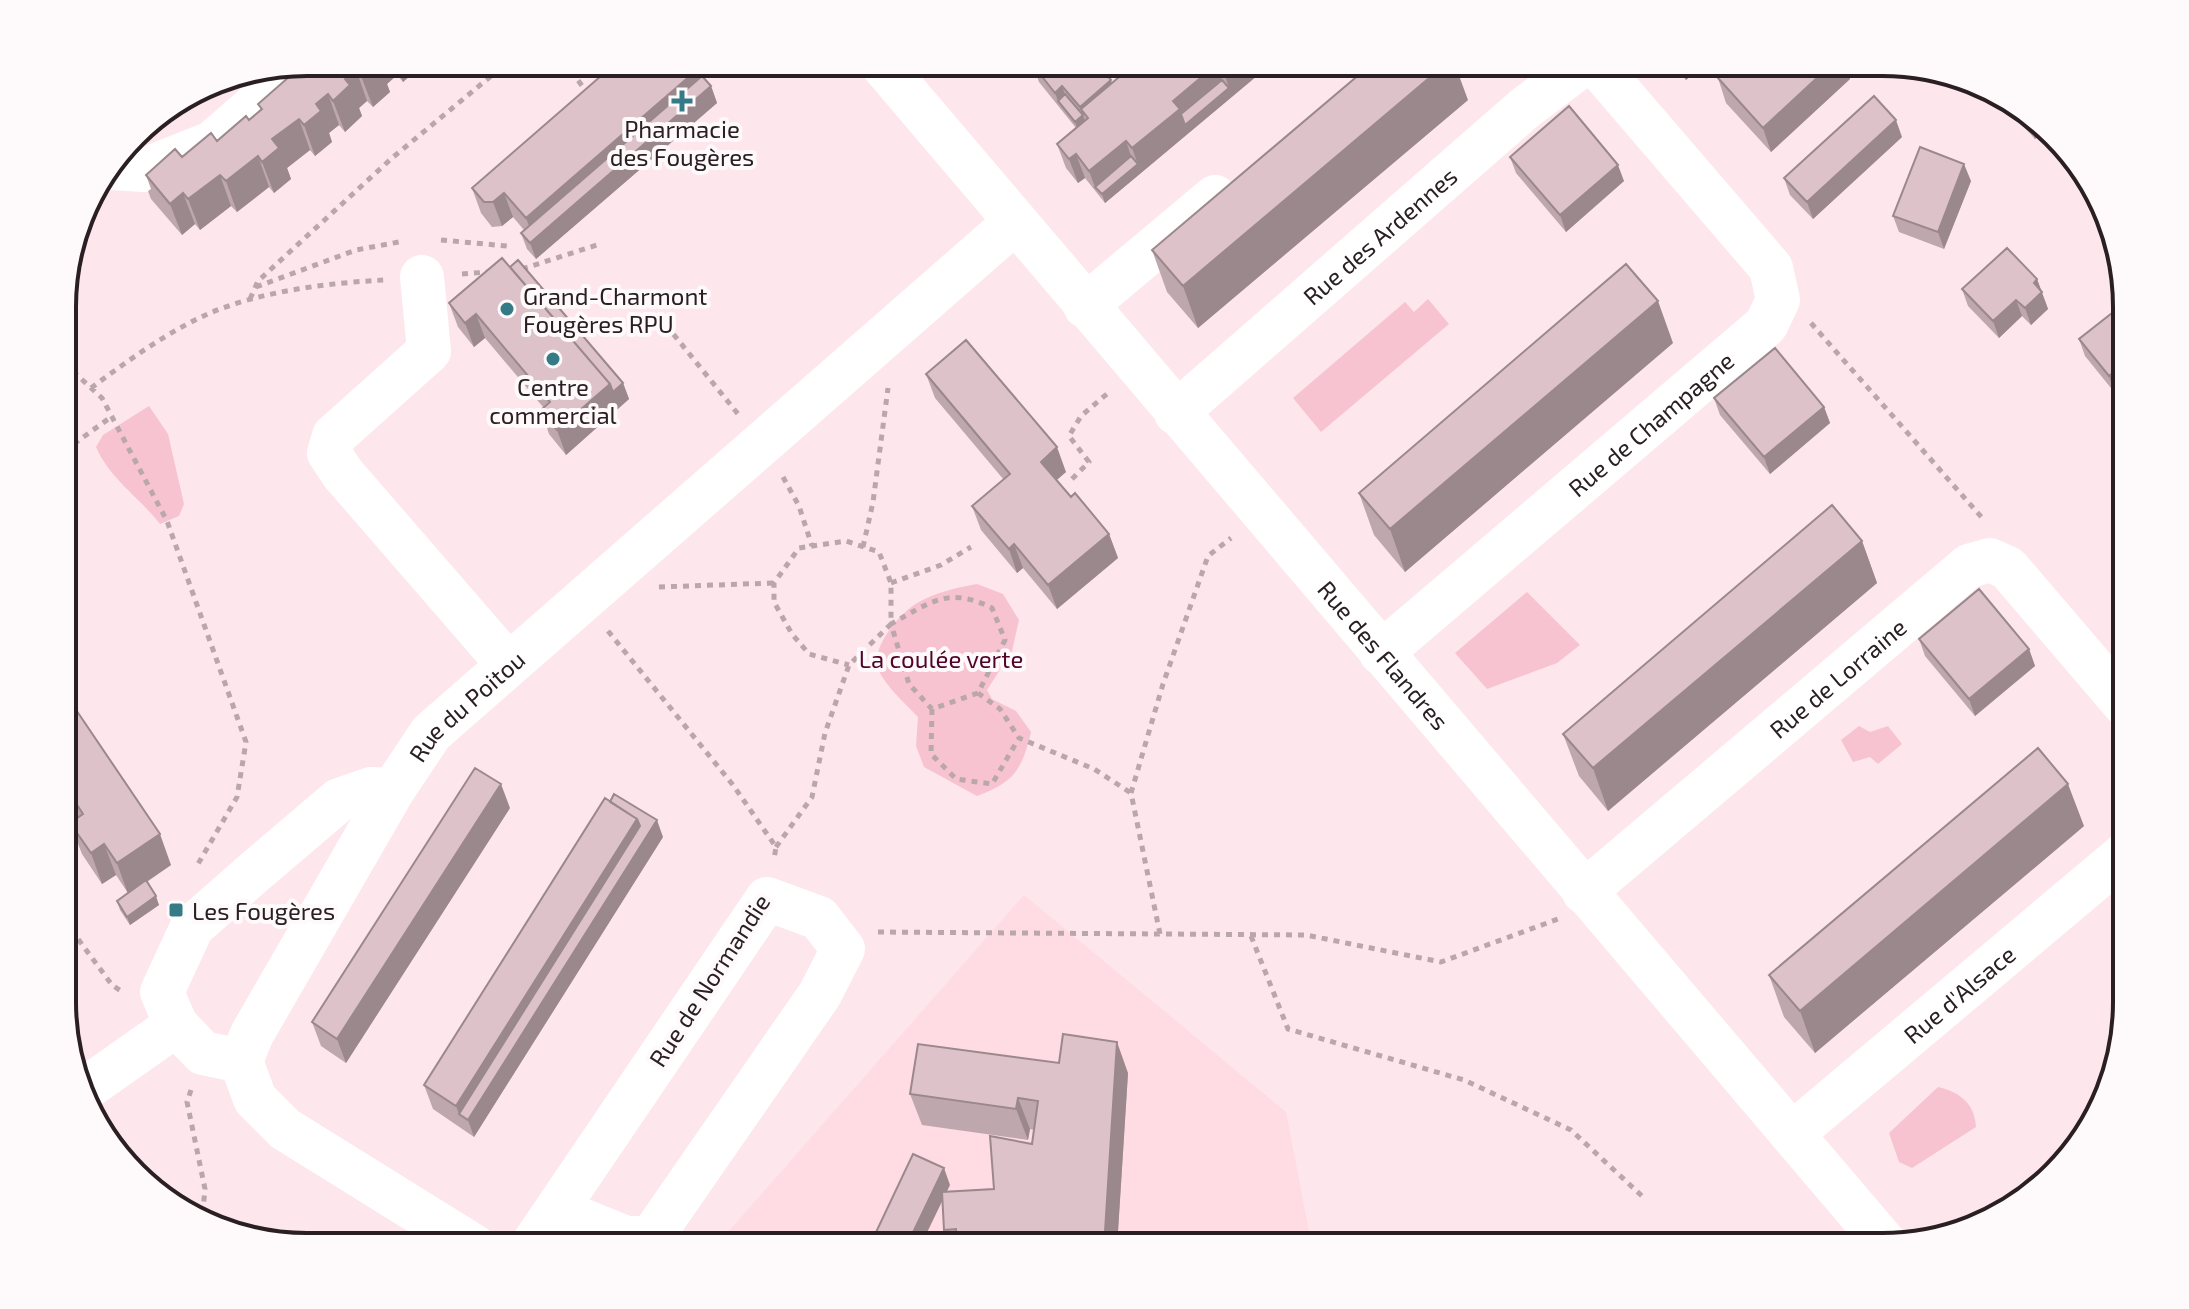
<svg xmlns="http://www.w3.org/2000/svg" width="2189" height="1309" viewBox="0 0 2189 1309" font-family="'Exo 2',sans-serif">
<rect width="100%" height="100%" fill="#fde6ec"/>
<!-- built -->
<path fill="#ffdbe4" d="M1024,895L1286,1112L1312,1247H715Z"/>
<!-- green -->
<path fill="#f8c3d1" d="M1428,299L1449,324L1321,432L1293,398L1405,302L1414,312Z
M149,406L168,434L184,504L179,516L160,524C139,497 110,479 96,447L103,435Z
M977,584L1003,594L1019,620L1012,651L987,690L992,699L1016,711L1031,732C1022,770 1014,782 977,796L924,767L916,746L918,717C905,703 886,687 878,669C870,648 900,613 917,603C936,592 956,588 977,584Z
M1527,592L1580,645L1557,663L1487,689L1455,653Z
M1859,726L1870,732L1888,726L1902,744L1878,764L1870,757L1853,762L1841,740Z
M1938,1087C1960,1092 1975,1104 1976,1127L1912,1168L1899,1162L1889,1133Z"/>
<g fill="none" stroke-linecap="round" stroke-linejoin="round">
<!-- path -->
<path stroke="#baa7ac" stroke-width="5" stroke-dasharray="6 6" stroke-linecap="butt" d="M589,95L577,79L593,62
M441,240L507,246
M522,269L597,245
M462,274L488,272
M256,287L356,250L399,242
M250,299L258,281L392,158L508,62
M1811,323L1984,520
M666,325L738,414
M64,363L102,398L167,521L246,742L237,797L198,864
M91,388C129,360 167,332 210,313C262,291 328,283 384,280
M64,451L111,417
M783,477L799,506L812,546
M1072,479L1089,462L1069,436L1081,416L1108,393
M863,547L873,502L888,388
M891,583L941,565L971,547
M659,587L774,583
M608,631L733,785L776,847L774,859
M978,693L932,709L909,684L891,624C931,602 948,586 992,608L1005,640L978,693L1000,709L1019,738L1094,769L1131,793
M932,709L931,754L956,779L992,784L1019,738
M776,847L812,797L825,733L849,665L891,624V583L879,552L846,541L799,548L774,583V602L792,634L809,654L849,665
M64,920L112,985L124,993
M878,932L1306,935L1441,962L1558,919
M1160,934L1131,793L1163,684L1208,556L1231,538
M1251,936L1288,1029L1464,1080L1571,1130L1643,1197
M191,1090L187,1102L205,1189L202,1219"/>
<!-- minor -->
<g stroke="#fff" stroke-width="44">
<path id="s1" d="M880,62L1888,1247"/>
<path d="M111,168L144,170L212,143L304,63"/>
<path d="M422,277L429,351L334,436L329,453L343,474L507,663"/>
<path d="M1085,306L1215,197"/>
<path id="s2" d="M1176,413L1525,108L1586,62"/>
<path id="s3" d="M1381,653L1766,325L1778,300L1771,268L1594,62"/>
<path id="s4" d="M1584,892L1969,566L1990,560L2008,568L2126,706"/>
<path d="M241,1061L203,1053L176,1025L162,992L192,927L251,875L339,800L371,789L393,790"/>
<path d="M85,1089L176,1025"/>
<path id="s5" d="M1792,1134L2126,853"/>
<path id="s6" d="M475,1247L285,1129L255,1099L241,1061L252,1034L393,790L431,733L1014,223"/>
<path d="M531,1247L767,899L819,918L843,949L820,994L651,1238H626L584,1221L548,1222"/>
</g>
</g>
<!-- wall -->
<path fill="#bea7ad" d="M306,62H418L420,67L403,82L397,75L387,84L390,92L373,107L367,101L359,108L362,116L345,132L339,125L329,133L332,142L315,156L310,150L287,168L291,179L274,193L269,187L237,212L231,206L200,230L195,224L182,235L151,199L148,191L151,189L146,175L217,141L249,120L261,110L258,104Z
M1137,62H1269L1270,65L1105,203L1085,178L1078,183L1066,168L1057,144L1076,128L1039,82L1033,65L1112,83Z
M1670,62H1706L1686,80Z
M1735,62H1844L1850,79L1771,152L1726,103L1718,78Z
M702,76L711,86L717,103L536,259L527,249L521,233L524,230L513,217L502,226L492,227L481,213L472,188Z
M2001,94L2005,95L2043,132L2035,139L2005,106Z
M1468,100L1198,328L1167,292L1152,250Z
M1902,137L1813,219L1790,195L1784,178Z
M1510,157L1624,181L1566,232L1516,173Z
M1971,181L1944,249L1899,232L1893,216Z
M510,267L623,383L629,399L566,455L549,434L541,410L543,407L485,338L474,347L458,327L449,303Z
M2037,279L2048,309L2031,325L2022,316L1999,338L1968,306L1962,289Z
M2126,302L2115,393L2085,356L2079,339Z
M1673,343L1405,572L1374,535L1359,493Z
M926,374L1066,472L1056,480L1071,497L1109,534L1118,558L1057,609L1023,568L1017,573L981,530L972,506L1004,480L935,398Z
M1714,398L1824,407L1830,423L1770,474L1720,415Z
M1862,541L1877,583L1608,811L1579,776L1563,734Z
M1919,639L2029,649L2035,666L1975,716L1925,656Z
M64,692L171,865L147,882L159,905L130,925L120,910L117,901L128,893L116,875L102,884L82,854L70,823L77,818L70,808L64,812Z
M510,808L346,1063L321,1046L312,1022Z
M2084,826L1815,1053L1784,1017L1769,975Z
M663,837L474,1137L433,1109L424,1085Z
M1128,1073L1117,1247H951L944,1230L942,1200L950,1185L946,1192L994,1189L1032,1144L1034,1130L1030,1129L1028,1140L922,1125L910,1094Z"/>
<!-- shaded-wall -->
<path fill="#9b888d" d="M376,62H393L397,75L387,84L390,92L373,107L361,76Z
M395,62H418L420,67L403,82Z
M1236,62H1258L1254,65L1258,75L1141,173L1132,148L1173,101L1217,64L1225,89L1229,88L1224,73Z
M1260,62H1269L1270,65L1258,75L1255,66Z
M1448,62H1454L1468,100L1198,328L1183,286Z
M1681,62H1706L1686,80L1680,63Z
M1834,62H1844L1850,79L1771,152L1763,128Z
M699,68L707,89L711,86L717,103L536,259L530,243L534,239L526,218Z
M356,69L367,101L359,108L362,116L345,132L333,101L345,79Z
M1111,80L1117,97L1088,118L1081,109L1086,124L1080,107Z
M1062,86L1068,103L1058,101L1055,93Z
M328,94L339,125L329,133L332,142L315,156L304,125L316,104Z
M1083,115L1086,124L1078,130L1075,122Z
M299,119L310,150L287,168L291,179L274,193L262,162L272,139Z
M1896,120L1902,137L1813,219L1807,202Z
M2032,120L2043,132L2035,139L2029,122Z
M1126,141L1134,165L1095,187L1089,171Z
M1076,154L1085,178L1078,183L1069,159Z
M258,156L269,187L237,212L226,181Z
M1138,164L1141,173L1105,203L1102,194Z
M1964,164L1971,181L1944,249L1938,232Z
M1618,165L1624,181L1566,232L1560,215Z
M220,175L231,206L200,230L188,199Z
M183,193L195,224L182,235L170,204Z
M504,193L513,217L502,226L493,202Z
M2037,279L2048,309L2031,325L2025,308L2034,283Z
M2016,300L2022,316L1999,338L1993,321Z
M1658,301L1673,343L1405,572L1390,529Z
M476,314L485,338L474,347L465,323Z
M2126,362V383L2115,393L2109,376Z
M623,383L629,399L566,455L557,430L610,384Z
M1824,407L1830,423L1770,474L1764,457Z
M1057,447L1066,472L1050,486L1041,462Z
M1109,534L1118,558L1057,609L1048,585Z
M1862,541L1877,583L1608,811L1593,768Z
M1014,544L1023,568L1017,573L1009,549Z
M2029,649L2035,666L1975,716L1969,699Z
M501,784L510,808L346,1063L337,1039Z
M2068,784L2084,826L1815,1053L1800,1011Z
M64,793L70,808L64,812Z
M637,819L657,820L663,837L474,1137L468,1120L459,1114L456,1106Z
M160,834L171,865L128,894L117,863Z
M104,844L116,875L102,884L91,853Z
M156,896L159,905L130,925L127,917Z
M1117,1042L1128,1073L1117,1247H1104Z
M1018,1098L1030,1129L1028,1140L1016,1109Z
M944,1168L950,1185L920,1247H906Z"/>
<!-- building -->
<path fill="#ddc2c9" stroke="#9b888d" stroke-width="2" d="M306,62H378L361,76L356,69L345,79L350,85L333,101L328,94L316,104L321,111L304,125L299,119L272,139L279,148L262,162L258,156L226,181L220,175L188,199L183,193L170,204L146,175L175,149L182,157L211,133L217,141L246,116L249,120L262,109L258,104Z
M617,62H694L699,68L526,218L504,193L493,202H484L472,188Z
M1037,62H1096L1111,80L1080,107L1062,86L1055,93L1033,65Z
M1137,62H1236L1224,73L1217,64L1173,101L1180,109L1132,148L1126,141L1089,171L1076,154L1069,159L1057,144L1088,118L1081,109Z
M1374,62H1448L1183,286L1152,250Z
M1735,62H1834L1763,128L1718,78Z
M702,76L711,86L530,243L521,233Z
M1222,80L1229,88L1185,125L1181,114Z
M1065,94L1083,115L1075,122L1058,101Z
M2004,95H2005L2032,120L2029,122Z
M1874,96L1896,120L1807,202L1784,178Z
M1569,106L1618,165L1560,215L1510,157Z
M1920,147L1964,164L1938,232L1893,216Z
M1131,156L1138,164L1102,194L1095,187Z
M2007,248L2037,279L2034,283L2042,292L2025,308L2016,300L1993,321L1962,289Z
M502,258L610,384L557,430L541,410L550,402L476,314L465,323L449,303Z
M518,260L623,383L613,392L610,384L510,267Z
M1626,264L1658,301L1390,529L1359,493Z
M2126,302V362L2109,376L2079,339Z
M966,340L1057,447L1041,462L1071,497L1075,493L1109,534L1048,585L1014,544L1009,549L972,506L1010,474L926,374Z
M1775,348L1824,407L1764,457L1714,398Z
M1832,505L1862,541L1593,768L1563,734Z
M1979,589L2029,649L1969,699L1919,639Z
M64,692L160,834L117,863L104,844L91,853L70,823L83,814L64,785Z
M2038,748L2068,784L1800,1011L1769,975Z
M475,768L501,784L337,1039L312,1022Z
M614,794L657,820L468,1120L459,1114L640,826L637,819L610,802Z
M605,798L637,819L456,1106L424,1085Z
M146,880L156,896L127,917L117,901Z
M1063,1034L1117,1042L1104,1247H957L956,1229L944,1230L942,1192L994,1189L990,1136L1032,1144L1038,1101L1018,1098L1016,1109L910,1094L918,1044L1059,1063Z
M913,1154L944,1168L906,1247H869Z
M330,1234L352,1247H322Z"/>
<!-- markers -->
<g fill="#347a87" stroke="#fef9fa" stroke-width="3">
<path d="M678 89h8v8h8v8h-8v8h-8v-8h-8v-8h8z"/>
<circle cx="507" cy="309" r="8"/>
<circle cx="553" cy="359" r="8"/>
<rect x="168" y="902" width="16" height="16" rx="4"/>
</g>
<g text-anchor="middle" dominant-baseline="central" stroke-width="8" stroke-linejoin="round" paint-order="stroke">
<!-- poi labels -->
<g font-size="24" fill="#2a2023" stroke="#fef9fa">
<text x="682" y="128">Pharmacie<tspan x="682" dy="28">des Fougères</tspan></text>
<text x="523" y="295" text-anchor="start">Grand-Charmont<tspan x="523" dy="28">Fougères RPU</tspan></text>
<text x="553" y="386">Centre<tspan x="553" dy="28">commercial</tspan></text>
<text x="192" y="910" text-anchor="start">Les Fougères</text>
</g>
<!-- street labels -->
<g font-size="24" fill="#2a2023" stroke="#fef9fa">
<text stroke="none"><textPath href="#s2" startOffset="270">Rue des Ardennes</textPath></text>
<text stroke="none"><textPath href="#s3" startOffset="354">Rue de Champagne</textPath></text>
<text stroke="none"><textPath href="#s1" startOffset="778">Rue des Flandres</textPath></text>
<text stroke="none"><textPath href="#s4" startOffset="332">Rue de Lorraine</textPath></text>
<text stroke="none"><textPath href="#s6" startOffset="730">Rue du Poitou</textPath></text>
<text transform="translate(709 980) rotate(-57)">Rue de Normandie</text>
<text stroke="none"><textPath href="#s5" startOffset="218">Rue d'Alsace</textPath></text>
</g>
<!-- park labels -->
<g font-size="24" fill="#510427" stroke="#fef9fa">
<text x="941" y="658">La coulée verte</text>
</g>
</g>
<!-- crop -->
<path d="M0 0H2189V1309H0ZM307 76H1882A231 231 0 0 1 2113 307V1002A231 231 0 0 1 1882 1233H307A231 231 0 0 1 76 1002V307A231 231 0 0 1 307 76Z" fill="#fef9fa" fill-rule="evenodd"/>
<path fill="none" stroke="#2a2023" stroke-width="4" d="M307 76H1882A231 231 0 0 1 2113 307V1002A231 231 0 0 1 1882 1233H307A231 231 0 0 1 76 1002V307A231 231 0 0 1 307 76Z"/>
</svg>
